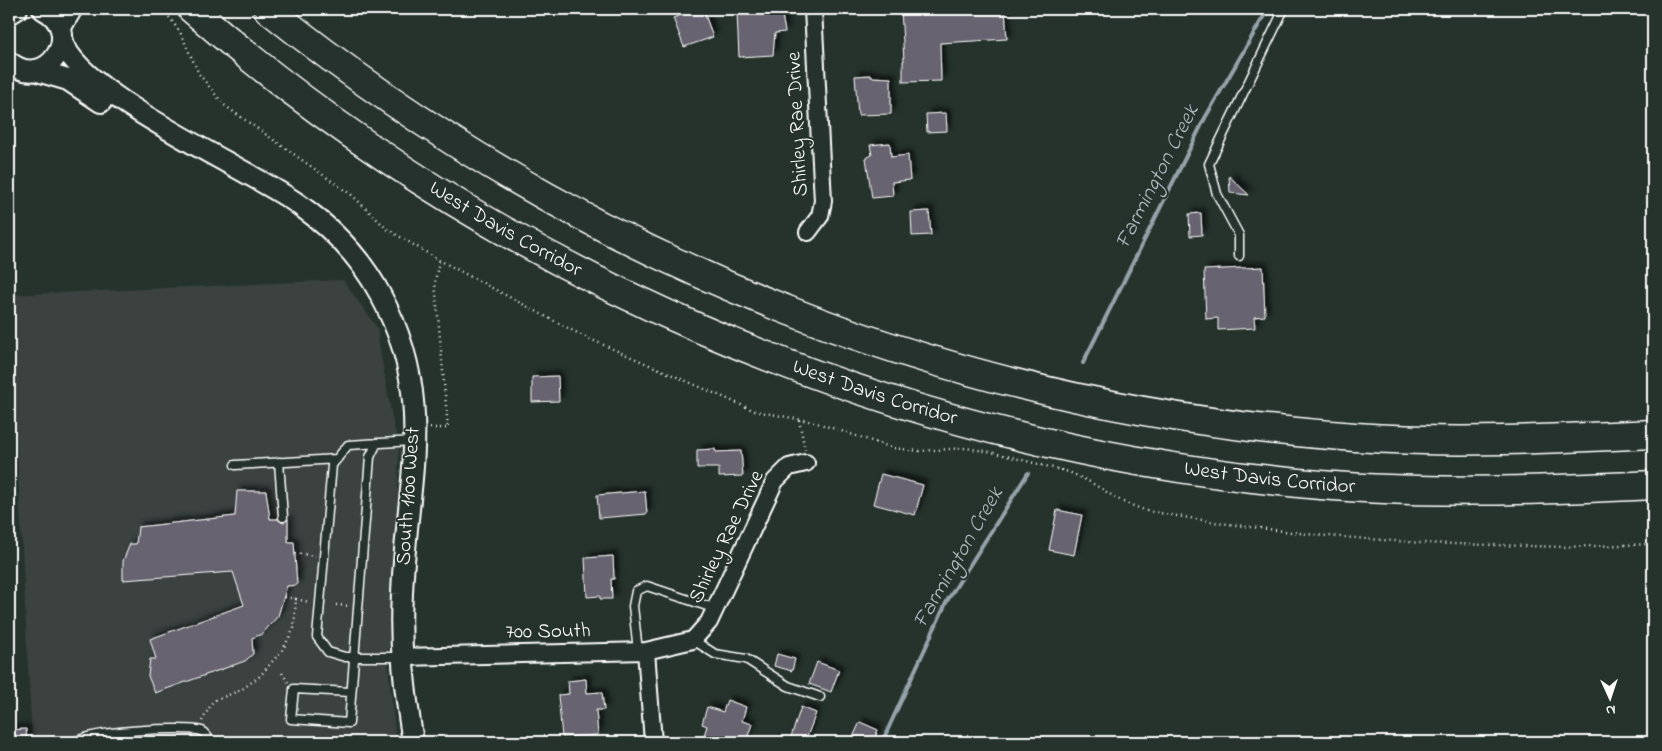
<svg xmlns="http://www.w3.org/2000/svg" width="1662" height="751" viewBox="0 0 1662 751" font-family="'Indie Flower',sans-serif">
<defs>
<filter id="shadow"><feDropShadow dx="4.5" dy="-4.5" stdDeviation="2.5" flood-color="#0009"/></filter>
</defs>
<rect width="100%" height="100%" fill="#26332d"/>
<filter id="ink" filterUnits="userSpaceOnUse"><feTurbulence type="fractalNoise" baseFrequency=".02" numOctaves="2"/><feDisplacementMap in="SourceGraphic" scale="10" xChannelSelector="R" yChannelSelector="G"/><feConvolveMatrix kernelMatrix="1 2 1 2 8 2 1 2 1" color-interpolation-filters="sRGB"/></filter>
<g filter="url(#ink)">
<!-- built -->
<path fill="#3a4241" d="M343,280L378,329V339L394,428L399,442L397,519L388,664L396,742H32L9,295Z"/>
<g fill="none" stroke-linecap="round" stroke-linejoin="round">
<!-- stream -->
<path stroke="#95a3aa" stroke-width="4" d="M1083,363L1205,118L1268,9
M882,742L947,601L1028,473"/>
</g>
<!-- building -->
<path fill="#676470" stroke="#fff" filter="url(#shadow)" d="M698,9H703L713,37L684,47L673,18Z
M763,9H781L785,32L775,33L773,55L739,57L737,13L763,12Z
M901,9H1005L1007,39L940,43L941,81L903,82V61H904Z
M871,75V77L891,78V114L858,115L855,76Z
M946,113L947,131L927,132L926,114Z
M890,143L891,157L908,155L910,180L892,182L893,196L872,198L866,158L872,155L870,145Z
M1229,176L1249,195L1230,193Z
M929,211L931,235L912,236L911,212Z
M1201,213L1202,235L1190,236L1189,214Z
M1263,267L1265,316L1254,317L1255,328L1218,330V318L1206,319L1204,270Z
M558,376L559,401L532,402V377Z
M715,449L716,452L741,451L743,476L719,477V468H697V450Z
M881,474L923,485L915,515L873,504Z
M237,491H266L270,519H278L283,523L288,519V542H294L297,585L287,586L278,616L262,634L252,638L253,654L245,661L155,693L148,676L150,659H156L150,639L244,605L233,572L123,580V561L130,544H136L138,527L235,516Z
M645,491L647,514L599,518L597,495Z
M1057,510L1082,515L1074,555L1049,550Z
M613,556L614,579H611L612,599H600V596L587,597L585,558Z
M777,654L795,659L792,671L774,666Z
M817,662L839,670L831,692L809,684Z
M586,679L587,693L602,692L604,710H596L598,735L562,737L558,695L569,694L568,681Z
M727,700L746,707L742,721L752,724L746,742H702L707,726L702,724L707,707L723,712Z
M801,707L816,713L805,742H797L790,740Z
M860,722L878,730L873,742H864L853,737Z
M26,729L27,742H9V730Z"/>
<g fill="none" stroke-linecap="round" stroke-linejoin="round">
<defs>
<path id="service" d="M1239,256V235L1217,194L1209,164L1284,9
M279,462L283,517
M235,465L337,459
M693,640L715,654L746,659L788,686L820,697
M638,651L633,606L636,591L647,586L716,609
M401,657H345L328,652L317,637L332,465L348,445L413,441
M350,692L294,689L291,719L349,723L370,457L377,443
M76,742C88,731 186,726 202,731L212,742"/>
<path id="minor" d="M61,31L74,9
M808,232L820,216L823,201L813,9
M646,651L653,742
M402,657L646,651L693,640L709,622L775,481L789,467L806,463"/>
<path id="tertiary" d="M9,14L17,9
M62,38C72,92 250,169 298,204C332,228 361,258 380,294C438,400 406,483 402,594C399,644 405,693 413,742
M9,62C46,93 87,32 43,9
M34,70L68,80L101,102"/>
<g id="motorway">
<path id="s1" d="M192,9C496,275 887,442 1289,482C1410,495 1532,491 1653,485"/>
<path d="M268,9C580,259 955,410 1355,437C1455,444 1554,439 1653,434"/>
</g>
</defs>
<!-- service casing -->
<use href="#service" stroke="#fff" stroke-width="11"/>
<!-- minor casing -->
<use href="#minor" stroke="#fff" stroke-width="20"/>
<!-- tertiary casing -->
<use href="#tertiary" stroke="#fff" stroke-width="24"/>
<!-- motorway casing -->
<use href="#motorway" stroke="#fff" stroke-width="31"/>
<!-- path -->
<path stroke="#fff" stroke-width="2.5" stroke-dasharray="1 4" stroke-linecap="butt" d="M163,9L180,32L199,74L224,105L353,196L387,229L439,260L583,336L755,411L814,422L893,448L919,451L966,448L991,452L1069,472L1090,482L1123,502L1147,511L1220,523L1315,535L1421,543L1564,547L1653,544
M799,420L805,450
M430,428H448L435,282L439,260
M295,553L315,556
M296,599L309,602
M336,605L350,606
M282,673L288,682
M202,721L213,701L241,690L260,676L283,649L294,628L296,599L284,597"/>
<!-- service -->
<use href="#service" stroke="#26332d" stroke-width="8"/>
<!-- minor -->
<use href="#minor" stroke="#26332d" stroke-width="16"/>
<!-- tertiary -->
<use href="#tertiary" stroke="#26332d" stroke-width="20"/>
<!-- motorway -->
<use href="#motorway" stroke="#26332d" stroke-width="28"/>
</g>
</g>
<g text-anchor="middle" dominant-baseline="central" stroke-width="4" stroke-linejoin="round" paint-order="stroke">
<!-- street labels -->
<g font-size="21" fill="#fff" stroke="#26332d">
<text transform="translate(798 124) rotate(-93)">Shirley Rae Drive</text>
<text stroke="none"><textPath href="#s1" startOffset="384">West Davis Corridor</textPath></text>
<text stroke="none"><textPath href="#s1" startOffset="789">West Davis Corridor</textPath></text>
<text stroke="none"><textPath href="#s1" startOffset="1194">West Davis Corridor</textPath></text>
<text transform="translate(409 496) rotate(-86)">South 1100 West</text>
<text transform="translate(727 537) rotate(-64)">Shirley Rae Drive</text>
<text transform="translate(548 632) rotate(-1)">700 South</text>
</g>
<!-- water labels -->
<g font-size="22" font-style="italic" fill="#afbac0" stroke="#26332d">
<text transform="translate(1158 177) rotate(-63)">Farmington Creek</text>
<text transform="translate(959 558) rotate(-60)">Farmington Creek</text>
</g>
</g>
<!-- margin -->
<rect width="1662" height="751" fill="none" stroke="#26332d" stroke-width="30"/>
<rect x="15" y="15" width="1632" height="721" fill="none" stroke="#fff" stroke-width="2" filter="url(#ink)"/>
<!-- north arrow -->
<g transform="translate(1610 698) rotate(177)" stroke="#26332d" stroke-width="4" paint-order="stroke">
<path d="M0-4L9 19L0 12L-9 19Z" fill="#ffffff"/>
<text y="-8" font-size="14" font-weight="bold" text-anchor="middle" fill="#ffffff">N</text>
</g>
</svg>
